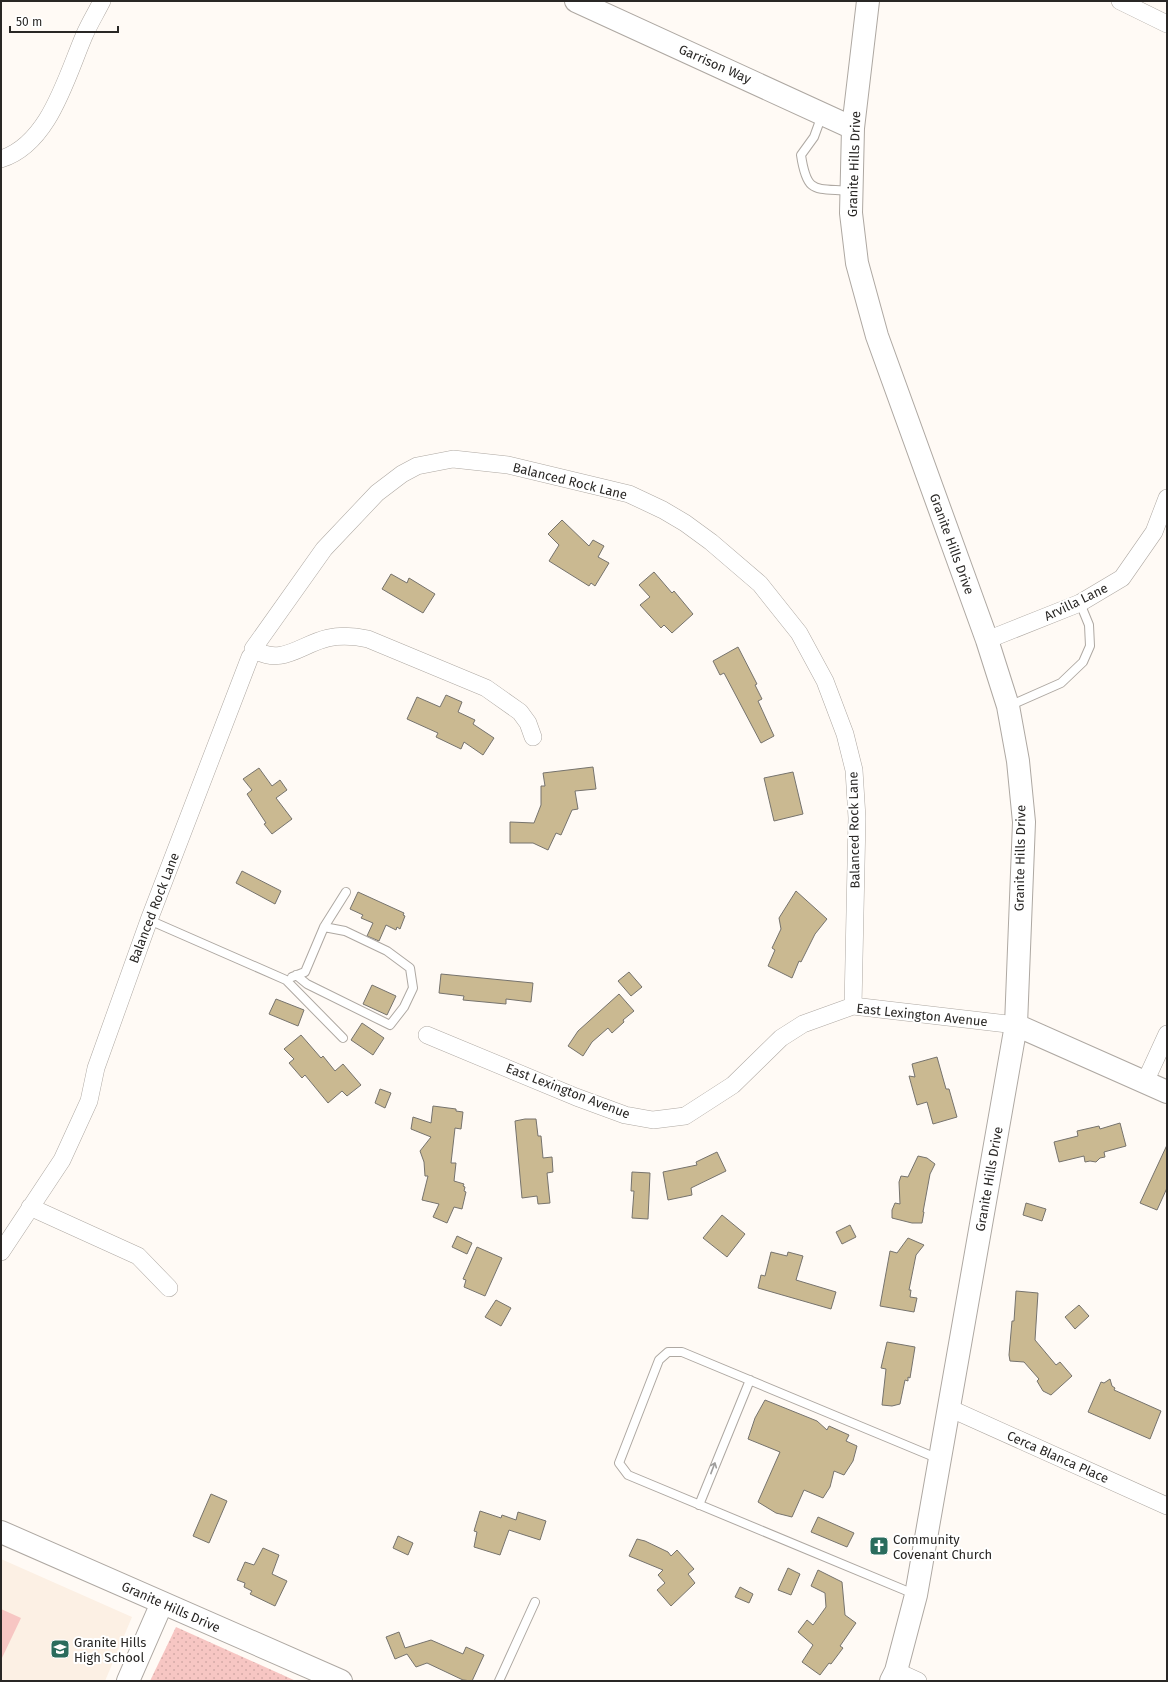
<svg xmlns="http://www.w3.org/2000/svg" width="1168" height="1682" viewBox="0 0 1168 1682" font-family="'Fira Sans',sans-serif">
<defs>
<pattern id="park-dots" width="8" height="8" patternUnits="userSpaceOnUse"><rect width="8" height="8" fill="#f7c6c3"/><path d="M2 2h.1M6 6h.1" fill="none" stroke="#d4aaa7" stroke-width="1.8" stroke-linecap="round"/></pattern>
</defs>
<rect width="100%" height="100%" fill="#fffaf5"/>
<!-- built -->
<path fill="#fcf0e4" d="M1,1559L132,1617L105,1681H1Z"/>
<!-- park -->
<path fill="url(#park-dots)" d="M176,1627L296,1681H150Z"/>
<!-- garden -->
<path fill="#f7c6c3" d="M1,1609L21,1618L1,1660Z"/>
<!-- building -->
<path fill="#cab991" stroke="#76736d" d="M562,520L589,546L593,540L604,546L598,557L609,563L595,586L591,583L589,586L549,561L559,545L548,534Z
M654,572L672,593L674,591L693,614L672,633L664,625L661,628L640,605L650,597L639,585Z
M391,574L407,583L409,578L435,594L423,613L382,589Z
M738,647L757,684L755,685L762,699L758,701L774,736L761,743L724,673L720,675L713,661Z
M446,695L462,702L458,712L475,720L473,724L494,738L483,755L464,742L461,749L436,737L438,733L407,719L417,697L440,707Z
M593,767L596,789L575,791L578,809L572,810L561,835L556,833L548,850L533,843H510V822L534,823L541,805V786H545L543,773Z
M259,768L272,786L280,780L287,790L276,798L292,819L272,834L264,824L266,823L247,794L252,790L243,779Z
M793,772L803,814L774,821L764,778Z
M242,871L281,891L275,904L236,883Z
M796,891L827,919L815,934L801,962L799,961L792,978L768,966L775,950L772,948L781,929L779,918Z
M358,892L404,913L403,915L405,916L400,929L397,927L396,930L386,925L379,941L367,936L373,923L361,918L363,915L350,909Z
M629,972L642,987L631,996L618,981Z
M441,974L533,983L531,1002L506,999V1004L463,1000L464,996L439,993Z
M372,985L396,996L387,1015L363,1004Z
M619,994L634,1011L623,1020L624,1022L612,1033L608,1028L592,1042L583,1056L568,1046L578,1031Z
M276,999L304,1010L298,1026L269,1014Z
M362,1023L384,1038L373,1055L351,1040Z
M301,1035L321,1058L323,1056L335,1071L343,1064L361,1085L347,1096L342,1091L328,1103L305,1075L302,1078L289,1063L294,1059L284,1049Z
M937,1057L946,1089H949L957,1117L933,1124L927,1102L917,1105L909,1076L915,1077L912,1064Z
M380,1089L391,1093L385,1108L375,1103Z
M433,1106L456,1109V1111L463,1112L461,1129L455,1128L451,1163H456L454,1181L464,1184L463,1186L465,1187L464,1191L466,1192L462,1209L454,1207L447,1223L433,1217L439,1204L422,1200L428,1176H425L424,1162L420,1151L431,1137L411,1129L413,1117L431,1123Z
M525,1119H536L538,1136H541L543,1158L552,1157L553,1172L547,1173L550,1203L538,1204L537,1196L522,1198L515,1121Z
M1120,1123L1126,1146L1104,1152L1105,1157L1100,1158L1096,1162L1090,1161L1085,1162L1084,1156L1059,1162L1054,1142L1078,1136L1077,1131L1099,1126L1100,1129Z
M1167,1145V1188L1157,1210L1140,1203Z
M717,1152L726,1171L691,1188L692,1195L668,1200L663,1172L697,1165L696,1162Z
M918,1156L927,1158L935,1164L930,1174L923,1212H924L922,1223H912L892,1218V1210L895,1203L900,1204L899,1182L901,1176L908,1177Z
M632,1172L650,1173L648,1219L632,1218L634,1191H631Z
M1026,1203L1046,1209L1042,1221L1023,1215Z
M722,1215L745,1234L727,1257L703,1238Z
M850,1225L856,1237L842,1244L836,1232Z
M457,1236L472,1243L467,1254L452,1247Z
M908,1238L924,1245L916,1255L909,1290H911L910,1297L917,1298L914,1312L880,1306L890,1251L897,1253Z
M477,1247L502,1258L485,1296L464,1287L466,1280L463,1279Z
M771,1252L787,1256L788,1252L803,1256L796,1280L836,1292L831,1309L758,1288L761,1275L765,1276Z
M1016,1291L1038,1293L1035,1340L1056,1365L1060,1362L1072,1376L1051,1395L1043,1391L1037,1381L1039,1379L1024,1362L1010,1361L1009,1355L1012,1321H1014Z
M496,1300L511,1308L501,1326L485,1317Z
M1079,1305L1089,1316L1075,1329L1065,1317Z
M887,1342L915,1347L910,1378L908,1377V1381L905,1380L900,1404L892,1406L882,1405L886,1369L881,1368Z
M1110,1379L1112,1386L1115,1388L1114,1390L1161,1411L1150,1439L1088,1412L1101,1382L1104,1383Z
M765,1400L817,1421L827,1430L829,1426L849,1435L846,1441L857,1446L853,1461L844,1475L834,1471L830,1487L823,1498L804,1490L792,1517L776,1513L758,1502L780,1452L748,1439L755,1418Z
M211,1494L227,1501L209,1543L193,1536Z
M480,1511L501,1518L502,1515L516,1520L518,1512L546,1521L540,1540L509,1530L500,1555L474,1547L477,1532L474,1531Z
M818,1517L854,1533L847,1547L811,1532Z
M398,1536L413,1543L408,1555L393,1548Z
M637,1539L645,1541L668,1552L671,1556L677,1550L694,1569L688,1574L695,1583L671,1606L657,1590L665,1583L658,1575L663,1570L629,1556Z
M263,1548L279,1555L272,1574L287,1581L275,1606L250,1594L252,1591L244,1587L245,1583L237,1580L245,1562L254,1565Z
M788,1568L800,1574L791,1595L778,1590Z
M818,1570L842,1582L845,1615L856,1623L840,1646L843,1648L831,1664L829,1663L820,1675L802,1662L813,1645L798,1632L807,1620L813,1625L826,1607L825,1593L811,1586Z
M740,1587L753,1594L749,1603L735,1597Z
M399,1632L405,1648L431,1640L463,1654L466,1647L484,1655L472,1681L463,1680L427,1663L416,1667L407,1654L395,1659L386,1637Z"/>
<g fill="none" stroke-linecap="round" stroke-linejoin="round">
<defs>
<path id="lane" d="M822,115L814,137L801,155C807,195 815,188 850,191
M1009,706L1061,683L1083,662L1090,646L1089,625L1080,603
M149,920L286,980L343,1038
M296,975L307,984L390,1025L404,1007L413,988L410,968L387,951L345,931L324,927
M292,977L305,972L324,927L346,892
M699,1505L750,1380
M914,1594L628,1475L619,1463L659,1360L668,1352H682L939,1459
M499,1681L535,1602"/>
<path id="street" d="M1120,1L1167,24
M1,159C49,144 66,78 84,36C89,24 96,13 102,1
M987,640L1080,603L1122,578L1154,532L1167,498
M533,737L528,723L520,712L486,688L368,639C354,636 342,635 328,638C301,644 282,667 253,649L324,549L377,493L402,474L417,466L453,459L508,465L629,494L663,510L685,523L711,542L760,584L799,633L825,681L845,734L854,770L857,818L853,1006
M427,1035L576,1097L625,1115L653,1120L685,1116L733,1085L781,1038L803,1024L853,1006L1016,1025
M1145,1082L1167,1034
M30,1207L138,1256L169,1288
M1,1252L62,1160L89,1101L96,1068L149,920L250,657
M949,1408L1167,1506
M896,1671L918,1681"/>
<path id="secondary" d="M576,1L853,128
M868,1L853,128L851,213L857,263L877,336L987,640L1008,706L1018,761L1024,822L1016,1025L916,1595L896,1671L891,1681
M1016,1025L1167,1092
M1,1532L341,1681
M128,1681L162,1603"/>
</defs>
<!-- lane casing -->
<use href="#lane" stroke="#aea8a2" stroke-width="10"/>
<!-- street casing -->
<use href="#street" stroke="#aea8a2" stroke-width="18"/>
<!-- secondary casing -->
<use href="#secondary" stroke="#aea8a2" stroke-width="24"/>
<!-- lane -->
<use href="#lane" stroke="#fff" stroke-width="8"/>
<!-- street -->
<use href="#street" stroke="#fff" stroke-width="17"/>
<!-- secondary -->
<use href="#secondary" stroke="#fff" stroke-width="22"/>
</g>
<!-- one-way arrows -->
<defs><path id="oneway-shaft" d="M-6 0H5M1.5-3L5.5 0L1.5 3" fill="none" stroke-width="1.6" stroke-linecap="round" stroke-linejoin="round"/></defs>
<use stroke="#9f9e9d" href="#oneway-shaft" transform="translate(713 1468) rotate(-69)"/>
<!-- icons -->
<defs>
<symbol id="church-square" viewBox="-11 -11 22 22"><rect x="-9" y="-9" width="18" height="18" rx="4" fill="#2a6c5d" stroke="#fff"/><path d="M-1.2-6h2.4v3.5h3.3v2.4h-3.3V6h-2.4V-.1h-3.3v-2.4h3.3Z" fill="#fff"/></symbol>
<symbol id="school-square" viewBox="-11 -11 22 22"><rect x="-9" y="-9" width="18" height="18" rx="4" fill="#2a6c5d" stroke="#fff"/><path d="M0-5L7-2L0 1L-7-2ZM-4 1L0 2.5L4 1V4Q0 6-4 4Z" fill="#fff"/></symbol>
</defs>
<g fill-rule="evenodd">
<use href="#church-square" x="868" y="1535" width="22" height="22"/>
<use href="#school-square" x="49" y="1638" width="22" height="22"/>
</g>
<g text-anchor="middle" dominant-baseline="central" stroke-width="4" stroke-linejoin="round" paint-order="stroke">
<!-- street labels -->
<g font-size="13" fill="#292725" stroke="#fff">
<text transform="translate(715 64) rotate(24)">Garrison Way</text>
<text transform="translate(854 164) rotate(-88)">Granite Hills Drive</text>
<text transform="translate(570 481) rotate(14)">Balanced Rock Lane</text>
<text transform="translate(952 544) rotate(70)">Granite Hills Drive</text>
<text transform="translate(1076 602) rotate(-26)">Arvilla Lane</text>
<text transform="translate(854 830) rotate(-91)">Balanced Rock Lane</text>
<text transform="translate(1020 858) rotate(-89)">Granite Hills Drive</text>
<text transform="translate(154 908) rotate(-69)">Balanced Rock Lane</text>
<text transform="translate(922 1015) rotate(6)">East Lexington Avenue</text>
<text transform="translate(568 1091) rotate(21)">East Lexington Avenue</text>
<text transform="translate(989 1179) rotate(-80)">Granite Hills Drive</text>
<text transform="translate(1058 1457) rotate(24)">Cerca Blanca Place</text>
<text transform="translate(171 1607) rotate(24)">Granite Hills Drive</text>
</g>
<!-- poi labels -->
<g font-size="13" fill="#292725" stroke="#fff" text-anchor="start">
<text x="893" y="1539">Community<tspan x="893" dy="15">Covenant Church</tspan></text>
<text x="74" y="1642">Granite Hills<tspan x="74" dy="15">High School</tspan></text>
</g>
</g>
<!-- border -->
<rect width="1168" height="1682" fill="none" stroke="#292725" stroke-width="4"/>
<!-- scale -->
<path d="M10 26v6h108v-6" fill="none" stroke="#292725" stroke-width="2"/>
<text x="16" y="26" font-size="12" fill="#292725" stroke="#ffffff" stroke-width="3" paint-order="stroke">50 m</text>
</svg>
